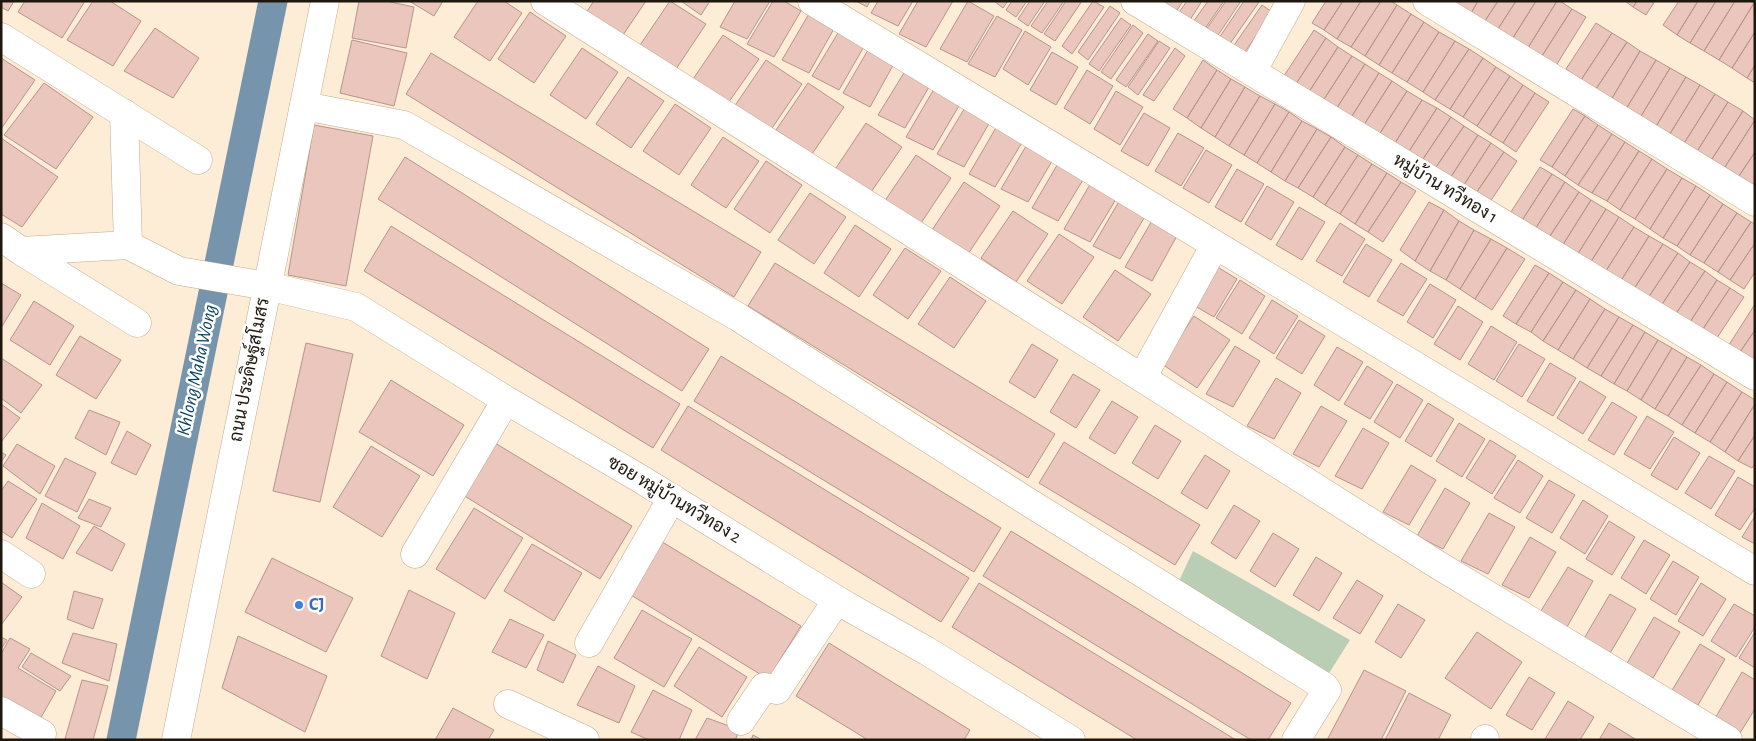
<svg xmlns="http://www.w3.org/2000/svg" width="1756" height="741" viewBox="0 0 1756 741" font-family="'Alegreya Sans',Sarabun,sans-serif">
<rect width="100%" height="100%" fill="#fdecd6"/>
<!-- green -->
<path fill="#baceb6" d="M1193,551L1350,640L1326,678L1179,581Z"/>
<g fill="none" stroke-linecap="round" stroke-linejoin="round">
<!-- canal -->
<path stroke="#7694ac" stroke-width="29" d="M121,740L273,1"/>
</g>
<!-- building -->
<path fill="#eac6bc" stroke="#b6958c" d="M1,1H14L8,11L1,7Z
M25,1H85L62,38L18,12Z
M93,1H110L141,21L113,66L67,40Z
M359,1H386L414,7L406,48L352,38Z
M409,1H443L434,16Z
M478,1H504L522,13L490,61L454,37Z
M594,1H646L621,38L585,14Z
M670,1L706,24L674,72L638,48Z
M681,1H710L701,15Z
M735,1H770L747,39L720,27Z
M773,1H784L801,11L774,57L747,44Z
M856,1H870L867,7Z
M878,1H913L898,26L871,13Z
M918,1H953L926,47L899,34Z
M968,1L994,16L967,62L940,49Z
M994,1H1008L1003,8Z
M1012,1H1027L1016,17L1006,10Z
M1030,1H1045L1028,26L1018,19Z
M1048,1H1064L1042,33L1031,26Z
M1066,1H1082L1055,41L1044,34Z
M1093,1L1104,7L1072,54L1062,46Z
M1168,1H1183L1172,18L1161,11Z
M1187,1H1202L1186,26L1175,18Z
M1208,1H1224L1202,33L1191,25Z
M1226,1H1241L1214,41L1203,34Z
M1244,1L1259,2L1227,48L1217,41Z
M1326,1H1343L1324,30L1312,23Z
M1343,1H1361L1337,39L1324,30Z
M1361,1H1381L1351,47L1337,39Z
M1381,1H1391L1397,5L1365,56L1351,47Z
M1460,1H1478L1470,15L1456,7Z
M1478,1H1498L1483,24L1470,15Z
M1498,1H1516L1496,32L1483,24Z
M1516,1H1536L1511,41L1496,32Z
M1536,1H1557L1526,51L1511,41Z
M1557,1H1560L1572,9L1540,59L1526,51Z
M1625,1H1637L1633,7Z
M1637,1H1655L1646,15L1633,7Z
M1679,1H1698L1677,35L1663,25Z
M1698,1H1716L1690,43L1677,35Z
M1716,1H1735L1704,51L1690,43Z
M1735,1H1750L1754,3L1719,60L1704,51Z
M1754,3L1755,32L1732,68L1719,60Z
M1262,5L1272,12L1241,58L1230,51Z
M1397,5L1411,14L1379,65L1365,56Z
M1110,6L1120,13L1088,60L1078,52Z
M1572,9L1586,17L1554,69L1540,59Z
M530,12L566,36L534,83L498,59Z
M810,12L835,27L809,73L782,60Z
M1411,14L1424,22L1392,73L1379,65Z
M997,16L1022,30L995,77L968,64Z
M1121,18L1131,25L1099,71L1089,64Z
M1424,22L1439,32L1407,82L1392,73Z
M1596,23L1612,33L1581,80L1566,69Z
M1133,25L1143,33L1111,79L1101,72Z
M155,28L199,58L173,98L124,71Z
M841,28L866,43L839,90L812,76Z
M1314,30L1326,38L1292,90L1280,82Z
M1025,31L1051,47L1028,85L1003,69Z
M1439,32L1455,41L1423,92L1407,82Z
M1755,32V65L1747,78L1732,68Z
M1612,33L1627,42L1596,89L1581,80Z
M1148,34L1158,41L1126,87L1116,80Z
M723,35L759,59L726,106L691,82Z
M1326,38L1338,47L1305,98L1292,90Z
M352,40L407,53L394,106L340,93Z
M1159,41L1170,48L1138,95L1128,87Z
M1455,41L1469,49L1435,100L1423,92Z
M1627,42L1640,51L1611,100L1596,89Z
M871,45L896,60L870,107L843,93Z
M1338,47L1352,56L1319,107L1305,98Z
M582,48L618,72L586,119L550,95Z
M1175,48L1185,56L1154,101L1143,95Z
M1469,49L1483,58L1450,109L1435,100Z
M1640,51L1656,60L1626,109L1611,100Z
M1052,52L1078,67L1056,105L1030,90Z
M431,53L761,252L734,297L406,94Z
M1352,56L1365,64L1333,114L1319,107Z
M1,58L35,80L1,129Z
M1483,58L1496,67L1463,117L1450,109Z
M766,60L802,84L770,131L734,107Z
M1203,60L1217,70L1187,118L1173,109Z
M1656,60L1670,68L1640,118L1626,109Z
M1365,64L1379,73L1347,124L1333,114Z
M1755,65V83L1747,78Z
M1496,67L1510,76L1477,126L1463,117Z
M907,68L932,82L905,128L878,115Z
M1670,68L1686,77L1655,128L1640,118Z
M1087,70L1113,86L1090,124L1064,108Z
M1217,70L1231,79L1201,128L1187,118Z
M1379,73L1392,81L1360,131L1347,124Z
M1510,76L1523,85L1490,135L1477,126Z
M628,77L664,101L631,148L596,124Z
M1686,77L1700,85L1668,137L1655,128Z
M1231,79L1245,87L1215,137L1201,128Z
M1392,81L1407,91L1375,141L1360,131Z
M44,83L93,117L56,169L4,135Z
M808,83L844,107L812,154L776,130Z
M1523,85L1535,93L1503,143L1490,135Z
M1700,85L1715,94L1683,145L1668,137Z
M1245,87L1260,96L1229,146L1215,137Z
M934,89L960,104L933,150L906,137Z
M1116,91L1143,107L1120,145L1094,129Z
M1407,91L1422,100L1390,151L1375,141Z
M1535,93L1549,102L1516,152L1503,143Z
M1715,94L1728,102L1696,153L1683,145Z
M1260,96L1275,104L1244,155L1229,146Z
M1422,100L1437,108L1404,159L1390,151Z
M1728,102L1743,111L1710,162L1696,153Z
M675,104L711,128L679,175L643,151Z
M1275,104L1289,112L1257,163L1244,155Z
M966,106L991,120L964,167L937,154Z
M1437,108L1451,117L1417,168L1404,159Z
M1573,109L1585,116L1552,167L1540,160Z
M1743,111L1755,120L1723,170L1710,162Z
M1289,112L1302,121L1271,172L1257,163Z
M1144,113L1170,128L1148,166L1121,151Z
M1585,116L1598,125L1565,176L1552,167Z
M1451,117L1464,126L1430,176L1417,168Z
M1755,120V152L1737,179L1723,170Z
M1302,121L1317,129L1285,181L1271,172Z
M866,123L902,147L869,195L834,171Z
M314,125L373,136L346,286L288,275Z
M1598,125L1612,134L1578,185L1565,176Z
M997,126L1023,141L995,187L969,174Z
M1464,126L1478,135L1445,186L1430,176Z
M1317,129L1331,137L1298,188L1285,181Z
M1178,133L1204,148L1181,186L1155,171Z
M1612,134L1625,142L1592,193L1578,185Z
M1478,135L1491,143L1458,194L1445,186Z
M723,137L759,161L726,208L691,185Z
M1331,137L1345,147L1313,197L1298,188Z
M1,138L58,177L22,227L1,214Z
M1029,141L1055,156L1028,202L1001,189Z
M1625,142L1639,151L1607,201L1592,193Z
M1491,143L1504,152L1470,202L1458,194Z
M1345,147L1358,155L1325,205L1313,197Z
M1206,150L1232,165L1209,203L1183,188Z
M1639,151L1652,159L1620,210L1607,201Z
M1504,152L1517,161L1484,211L1470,202Z
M1755,152V185L1752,189L1737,179Z
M916,155L951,178L919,226L884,202Z
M1358,155L1372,164L1340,214L1325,205Z
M405,157L709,349L682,391L378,199Z
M1652,159L1667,169L1635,219L1620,210Z
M1060,160L1086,175L1058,221L1032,208Z
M766,161L802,185L770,233L734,209Z
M1372,164L1387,173L1355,224L1340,214Z
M1540,167L1552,174L1519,225L1507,218Z
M1237,169L1264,184L1241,222L1215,207Z
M1667,169L1682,178L1650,229L1635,219Z
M1387,173L1401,182L1368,232L1355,224Z
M1552,174L1565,182L1532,234L1519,225Z
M1682,178L1696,186L1663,238L1650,229Z
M1092,181L1118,196L1090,242L1064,229Z
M964,182L1000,206L968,254L932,230Z
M1401,182L1416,191L1383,242L1368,232Z
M1565,182L1579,192L1546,242L1532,234Z
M1267,186L1294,202L1271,240L1245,224Z
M1696,186L1710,195L1677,246L1663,238Z
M1579,192L1591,200L1559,251L1546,242Z
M810,193L846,217L814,264L778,240Z
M1710,195L1723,204L1690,255L1677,246Z
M1121,198L1147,213L1120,259L1093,246Z
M1591,200L1606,209L1574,260L1559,251Z
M1429,202L1444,210L1415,261L1400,250Z
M1723,204L1737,213L1704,263L1690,255Z
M1299,207L1325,222L1302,260L1276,245Z
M1606,209L1619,217L1587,268L1574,260Z
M1444,210L1459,221L1430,271L1415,261Z
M1013,211L1048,234L1016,282L981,258Z
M1737,213L1751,222L1718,272L1704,263Z
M1619,217L1634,227L1602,277L1587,268Z
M1153,219L1178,234L1152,281L1125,267Z
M1459,221L1474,230L1446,280L1430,271Z
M1751,222L1755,224V243L1730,280L1718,272Z
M1340,223L1365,239L1342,276L1316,261Z
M855,225L891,249L859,297L824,273Z
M391,226L680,404L653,448L364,271Z
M1634,227L1649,236L1617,287L1602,277Z
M1474,230L1491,239L1460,289L1446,280Z
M1059,234L1094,257L1062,304L1027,281Z
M1649,236L1663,244L1630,295L1617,287Z
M1491,239L1507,248L1475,299L1460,289Z
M1755,243V272L1744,289L1730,280Z
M1366,244L1392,260L1369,297L1343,282Z
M1663,244L1678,253L1644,304L1630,295Z
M905,248L941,271L908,319L873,295Z
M1507,248L1525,259L1492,310L1475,299Z
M1678,253L1690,262L1657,312L1644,304Z
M1690,262L1705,271L1671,321L1657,312Z
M775,263L1055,434L1028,478L748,306Z
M1211,263L1237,279L1214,317L1188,302Z
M1401,263L1427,279L1403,316L1377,301Z
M1535,265L1549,273L1516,324L1503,316Z
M1115,270L1151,294L1118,341L1083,317Z
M1705,271L1717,280L1685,330L1671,321Z
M1549,273L1563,282L1531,332L1516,324Z
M950,277L986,301L954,348L918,324Z
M1240,280L1265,296L1242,334L1216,318Z
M1717,280L1730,288L1697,338L1685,330Z
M1563,282L1576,290L1543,341L1531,332Z
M1,283L21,295L1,328Z
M1430,284L1456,300L1433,338L1407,322Z
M1730,288L1744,297L1711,347L1697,338Z
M1576,290L1590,299L1558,350L1543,341Z
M1590,299L1605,309L1573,359L1558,350Z
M1272,300L1298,316L1274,354L1249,338Z
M34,301L74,326L50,365L10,340Z
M1755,304V330L1738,355L1727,348Z
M1458,306L1483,322L1460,360L1434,344Z
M1605,309L1619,317L1587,368L1573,359Z
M1194,316L1230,340L1197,388L1162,364Z
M1619,317L1633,325L1601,376L1587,368Z
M1299,320L1325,336L1302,374L1276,358Z
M1633,325L1645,332L1614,384L1601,376Z
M1491,326L1517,342L1494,380L1468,364Z
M1755,330V358L1751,364L1738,355Z
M1645,332L1658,340L1627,391L1614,384Z
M80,336L121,360L96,399L56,375Z
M1658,340L1672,348L1641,400L1627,391Z
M306,343L353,354L320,502L273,491Z
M1032,344L1058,360L1035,398L1009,382Z
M1519,344L1545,359L1522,397L1496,381Z
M1235,346L1260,361L1233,407L1206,394Z
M1337,347L1363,362L1339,401L1314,385Z
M1672,348L1687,357L1655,409L1641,400Z
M721,356L1001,528L974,572L694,401Z
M1687,357L1701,365L1668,416L1655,409Z
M1,358L42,385L21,413L1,398Z
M1550,363L1576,378L1553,416L1527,401Z
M1701,365L1714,374L1682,425L1668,416Z
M1367,366L1393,382L1370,419L1344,404Z
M1073,374L1100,390L1076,428L1050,412Z
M1714,374L1727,382L1695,433L1682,425Z
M1276,378L1301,393L1274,439L1247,426Z
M391,380L464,425L433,476L359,432Z
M1580,381L1606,397L1583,434L1557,418Z
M1727,382L1742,392L1710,442L1695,433Z
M1397,384L1423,400L1400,438L1374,422Z
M1742,392L1755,400V404L1725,452L1710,442Z
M1112,401L1138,417L1115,454L1089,438Z
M1612,402L1637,417L1614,455L1588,440Z
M1428,403L1454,419L1431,457L1405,441Z
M1,404L20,418L1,442Z
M1755,404V435L1738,461L1725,452Z
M688,406L969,578L941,622L661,450Z
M1321,406L1347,421L1319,467L1293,454Z
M89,410L120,422L106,455L75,438Z
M1647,416L1674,432L1650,469L1624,454Z
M1459,423L1485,439L1462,477L1436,461Z
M1155,425L1181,441L1158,479L1132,463Z
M1363,428L1389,443L1362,489L1335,476Z
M127,431L151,445L136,475L111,463Z
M1755,435V464L1752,468L1738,461Z
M1674,437L1700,453L1677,490L1651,475Z
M490,440L632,526L600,579L458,492Z
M1490,440L1516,456L1492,494L1466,478Z
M1064,442L1200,525L1175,565L1039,483Z
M17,444L55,466L40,494L3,466Z
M371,446L420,476L382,537L333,507Z
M1,452L6,455L1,462Z
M1205,455L1230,471L1207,509L1181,493Z
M1709,456L1735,471L1711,509L1685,493Z
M65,458L96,473L77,512L45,496Z
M1518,460L1543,476L1520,513L1494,498Z
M1411,465L1436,480L1409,525L1383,512Z
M1738,477L1755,487V508L1740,530L1715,515Z
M1549,480L1575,495L1552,533L1526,518Z
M8,481L37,499L12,538L1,531V491Z
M1445,488L1470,503L1443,549L1417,536Z
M89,499L111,508L101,527L78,518Z
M1583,500L1608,516L1585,554L1560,538Z
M42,503L80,526L63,559L26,538Z
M1234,505L1260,521L1236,559L1211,543Z
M474,508L523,538L485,599L436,569Z
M1489,513L1515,527L1488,574L1461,561Z
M1755,516V544L1742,537Z
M1609,521L1635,537L1612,575L1586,559Z
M94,526L125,544L112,571L76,553Z
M1011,531L1291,703L1268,740H1251L983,576Z
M1273,533L1299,549L1275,587L1250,571Z
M1530,537L1556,552L1529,598L1502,585Z
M659,540L801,626L768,679L626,592Z
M1644,540L1670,555L1646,594L1621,578Z
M532,544L582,573L554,621L504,591Z
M1316,557L1342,573L1319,611L1293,595Z
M272,558L353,598L326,652L245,612Z
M1673,561L1699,577L1676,615L1650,599Z
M1568,567L1593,581L1567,627L1539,614Z
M1357,580L1383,596L1360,634L1333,618Z
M1,582L22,597L1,625Z
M979,583L1236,740H1137L952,627Z
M1701,583L1726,599L1703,636L1678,621Z
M409,590L455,613L427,679L381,656Z
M74,591L103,599L93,629L67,619Z
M1610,594L1636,609L1609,655L1582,642Z
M1398,604L1425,620L1401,658L1375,642Z
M1734,604L1755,616V627L1736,657L1711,641Z
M642,610L692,639L664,687L614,658Z
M1654,617L1680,632L1653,678L1626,665Z
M510,619L544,635L526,668L492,652Z
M1477,632L1522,662L1491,709L1445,678Z
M1755,632V668L1739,658Z
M73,633L117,644L109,681L62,663Z
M238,636L327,676L305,732L222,688Z
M1,637L7,640L1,649Z
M10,638L30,649L18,668L56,691L39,721L1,701V654Z
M548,641L576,655L563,683L537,670Z
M829,643L970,730L964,740H868L796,696Z
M1700,644L1725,659L1698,705L1671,692Z
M699,647L747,677L722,717L674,686Z
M31,653L71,676L60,691L22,667Z
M598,666L635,686L619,723L577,705Z
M1364,670L1406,691L1381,740H1327Z
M1742,672L1755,680V709L1740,733L1714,720Z
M1529,677L1555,693L1532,730L1506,715Z
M82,680L108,686L93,740H68L65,739Z
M653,690L692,710L679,740H649L631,732Z
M1409,693L1451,715L1438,740H1385Z
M1568,701L1594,717L1580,740H1547L1545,739Z
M453,708L494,730L488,740H435Z
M707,718L740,730L735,740H695Z
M1609,723L1635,739L1634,740H1599Z
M753,735L762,740H751Z"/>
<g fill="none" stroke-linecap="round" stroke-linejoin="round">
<defs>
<path id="street" d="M545,1L1438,565L1728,740
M812,1L1755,571
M1135,1L1755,376
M1427,1L1755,202
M1,37L198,160
M1252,72L1291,1
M304,106L404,125L738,317L1025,500L1325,687L1327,690L1325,693L1296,740
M124,113L128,245
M1,237L21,251L128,245L179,271L267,286L356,307L506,400L639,478L847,606L927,651L1071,740
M21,251L137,323
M1142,378L1215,245
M1,554L31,574
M415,554L506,400
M589,643L672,498
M508,704L585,740
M1,711L42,734
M741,721L764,687L777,690L837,600
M1485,740V739"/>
<path id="secondary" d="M176,740L325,1"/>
</defs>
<!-- street casing -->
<use href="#street" stroke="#c0ac92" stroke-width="29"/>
<!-- secondary casing -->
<use href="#secondary" stroke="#c0ac92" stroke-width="29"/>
<!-- street -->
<use href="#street" stroke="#fff" stroke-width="28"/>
<!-- secondary -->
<use href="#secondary" stroke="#fff" stroke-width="28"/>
</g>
<!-- markers -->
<circle fill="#3f7fe0" stroke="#fff" stroke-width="2" cx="299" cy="605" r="5"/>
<g text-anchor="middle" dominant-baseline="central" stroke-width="5" stroke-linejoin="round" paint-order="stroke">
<!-- street labels -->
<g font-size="18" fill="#1e170d" stroke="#fff">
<text transform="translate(1445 189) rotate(31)">หมู่บ้าน ทวีทอง 1</text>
<text transform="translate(250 370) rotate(-79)">ถนน ประดิษฐ์สโมสร</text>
<text transform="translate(674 500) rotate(31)">ซอย หมู่บ้านทวีทอง 2</text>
</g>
<!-- shop labels -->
<g font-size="18" font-weight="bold" fill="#366cbe" stroke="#fff" text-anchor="start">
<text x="309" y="605">CJ</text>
</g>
<!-- water labels -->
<g font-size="19" font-style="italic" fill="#063e60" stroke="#fff">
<text transform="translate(197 370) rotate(-78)">Khlong Maha Wong</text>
</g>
</g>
<!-- border -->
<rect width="1756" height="741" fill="none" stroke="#1e170d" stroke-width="5"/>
</svg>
